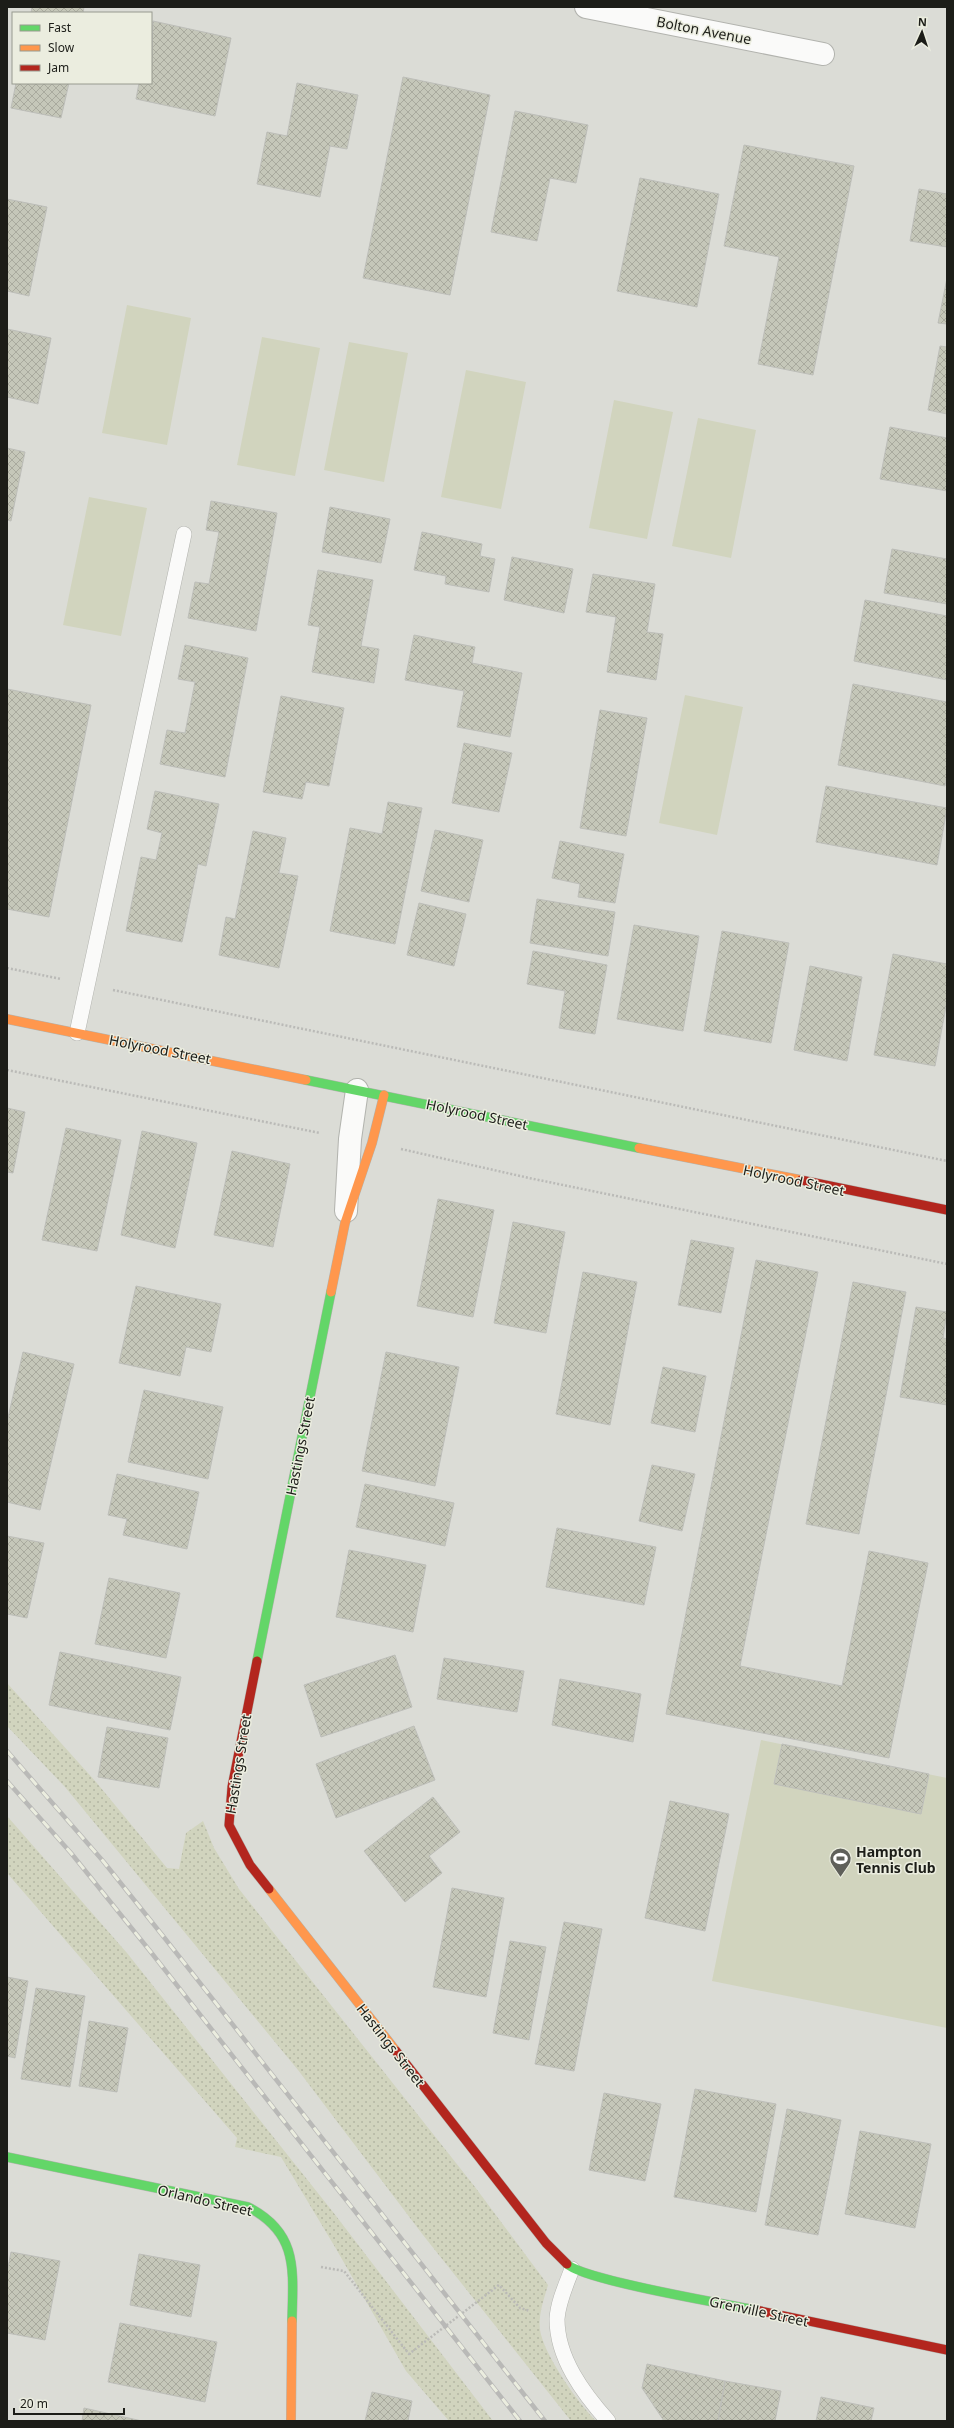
<svg xmlns="http://www.w3.org/2000/svg" width="954" height="2428" viewBox="0 0 954 2428" font-family="'Noto Sans',sans-serif">
<defs>
<pattern id="grass-dots" width="8" height="8" patternUnits="userSpaceOnUse"><rect width="8" height="8" fill="#d1d4be"/><path d="M2 2h.1M6 6h.1" fill="none" stroke="#b3b6a3" stroke-width="1.8" stroke-linecap="round"/></pattern>
<pattern id="building-cross-hatch" width="8" height="8" patternUnits="userSpaceOnUse"><rect width="8" height="8" fill="#c5c7b9"/><path d="M0 0l8 8M0 8l8-8" fill="none" stroke="#a9aa9e"/></pattern>
</defs>
<rect width="100%" height="100%" fill="#dbdcd6"/>
<!-- grass -->
<path fill="url(#grass-dots)" d="M7,1683L96,1782L167,1868L179,1869L186,1833L203,1821L214,1848L239,1889L475,2187L548,2285C544,2299 538,2315 540,2330C544,2355 578,2403 596,2421H571L423,2235L298,2070L65,1787L7,1726Z
M7,1816L127,1953L333,2212L493,2421H449L406,2371L335,2247L281,2157L235,2147L237,2138L7,1873Z"/>
<!-- pitch -->
<path fill="#d1d4be" d="M127,305L191,318L167,445L102,433Z
M262,337L320,348L295,476L237,465Z
M349,342L408,353L384,482L324,470Z
M466,370L526,382L501,509L441,497Z
M614,400L673,412L647,539L589,528Z
M698,418L756,430L731,558L672,546Z
M89,497L147,508L121,636L63,625Z
M685,695L743,707L717,835L659,823Z
M761,1740L947,1778V2028L712,1981Z"/>
<!-- building -->
<path fill="url(#building-cross-hatch)" stroke="#bdbeb9" d="M32,7H84L83,13H31Z
M153,21L231,38L215,116L136,99L139,83H151Z
M403,77L490,95L450,295L363,278Z
M16,83H69L61,118L11,108Z
M297,83L358,95L347,149L330,146L320,197L257,184L267,132L287,136Z
M515,111L588,125L576,183L550,178L537,241L491,232Z
M744,145L854,166L813,375L758,364L779,257L724,246Z
M640,178L719,194L697,307L617,291Z
M919,189L947,194V247L910,241Z
M7,199L47,207L29,296L7,291Z
M947,278V324L938,323Z
M7,329L51,338L38,404L7,397Z
M940,346L947,347V414L928,410Z
M890,427L947,438V491L880,479Z
M7,448L25,452L11,521L7,520Z
M211,501L277,513L256,631L188,618L195,582L209,584L219,532L206,530Z
M330,507L390,519L381,563L322,552Z
M422,532L482,544L480,556L495,559L489,592L445,584L446,576L414,570Z
M892,549L947,559V604L884,593Z
M512,557L573,569L564,613L504,600Z
M318,570L373,580L361,646L379,649L374,683L312,672L320,627L308,625Z
M593,574L655,584L647,632L663,634L656,680L607,672L616,617L586,612Z
M865,600L947,616V680L854,661Z
M414,635L475,647L472,663L522,673L510,737L457,727L464,691L405,680Z
M185,645L248,658L225,777L160,764L167,730L185,733L195,682L178,679Z
M853,684L947,702V774L945,786L838,765Z
M7,689L91,705L49,917L7,909Z
M281,696L344,708L329,786L306,782L302,799L263,792Z
M600,710L647,718L626,836L580,828Z
M464,743L512,753L499,812L452,803Z
M826,786L947,808L937,865L816,842Z
M155,791L219,804L206,866L198,864L182,942L126,931L141,857L156,860L162,833L147,829Z
M388,802L422,808L395,944L330,931L350,828L382,834Z
M435,830L483,840L469,902L421,891Z
M253,831L286,838L279,873L298,876L279,968L219,955L226,917L235,919Z
M560,841L624,854L615,903L578,897L580,884L552,878Z
M537,899L615,912L608,956L530,943Z
M419,903L466,914L454,966L407,955Z
M634,925L699,936L683,1031L617,1019Z
M722,931L789,943L771,1043L704,1031Z
M533,951L607,965L595,1034L559,1028L565,991L527,984Z
M893,954L947,964V1001L935,1066L874,1055Z
M810,966L862,977L847,1061L794,1050Z
M7,1108L25,1112L13,1173L7,1172Z
M66,1128L121,1140L97,1251L42,1240Z
M142,1131L197,1143L175,1248L121,1235Z
M232,1151L290,1164L273,1247L214,1235Z
M438,1199L494,1210L473,1317L417,1306Z
M513,1222L565,1232L546,1333L494,1323Z
M691,1240L734,1248L721,1313L678,1305Z
M756,1260L818,1272L740,1666L842,1686L869,1551L928,1563L889,1758L666,1714Z
M583,1272L637,1282L610,1425L556,1414Z
M853,1282L906,1292L859,1534L806,1524Z
M136,1286L221,1304L211,1352L186,1347L180,1376L119,1363Z
M916,1307L947,1312L943,1338L947,1339V1405L900,1397Z
M23,1352L74,1364L40,1510L7,1502V1422Z
M386,1352L459,1367L435,1486L362,1471Z
M663,1367L706,1376L695,1432L651,1423Z
M144,1390L223,1407L208,1479L128,1462Z
M652,1465L695,1474L682,1531L639,1521Z
M117,1474L199,1492L187,1549L123,1535L127,1519L108,1515Z
M365,1484L454,1503L445,1546L356,1527Z
M557,1528L656,1547L644,1605L546,1587Z
M7,1536L44,1543L27,1618L7,1614Z
M349,1550L426,1565L413,1632L336,1617Z
M109,1578L180,1593L166,1658L95,1644Z
M60,1652L181,1677L170,1730L49,1705Z
M395,1655L412,1707L321,1737L304,1685Z
M444,1658L524,1671L517,1712L437,1699Z
M560,1679L641,1694L633,1742L552,1725Z
M414,1726L435,1780L336,1818L316,1764Z
M107,1727L168,1738L159,1788L98,1777Z
M782,1744L929,1774L921,1814L774,1784Z
M433,1797L460,1832L429,1856L442,1873L405,1902L364,1851Z
M670,1801L729,1814L705,1931L645,1918Z
M452,1888L504,1898L486,1997L433,1987Z
M564,1922L602,1929L574,2071L535,2064Z
M510,1941L546,1947L529,2040L493,2033Z
M7,1977L28,1981L15,2058L7,2056Z
M36,1988L85,1996L70,2087L21,2079Z
M89,2021L128,2028L117,2092L79,2086Z
M695,2089L776,2104L756,2212L674,2197Z
M604,2093L661,2104L645,2181L589,2170Z
M787,2109L841,2120L818,2235L765,2225Z
M860,2131L931,2144L915,2228L845,2214Z
M11,2252L60,2261L45,2340L7,2333V2272Z
M139,2254L200,2265L191,2317L130,2305Z
M120,2323L217,2342L205,2402L108,2382Z
M647,2364L725,2381L718,2421H664L642,2388Z
M725,2381L781,2391L775,2421H718Z
M372,2392L412,2401L408,2421H365Z
M821,2397L874,2408L871,2421H816Z
M84,2408L142,2421H82Z"/>
<g fill="none" stroke-linecap="round" stroke-linejoin="round">
<defs>
<path id="lane" d="M77,1033L184,534
M572,2269C566,2285 558,2302 557,2319C557,2358 583,2393 608,2421"/>
<path id="street" d="M586,7L823,54
M346,1211L350,1139L357,1090"/>
<path id="fast" d="M306,1080L639,1148
M257,1661L331,1292
M7,2157L248,2207C299,2233 293,2271 292,2321
M567,2264C583,2280 725,2304 756,2310"/>
<path id="slow" d="M7,1019L306,1080
M639,1148L801,1180
M331,1292L345,1223L372,1143L384,1095
M269,1889L396,2051
M291,2421L292,2321"/>
<path id="jam" d="M801,1180L947,1210
M257,1661L232,1787L229,1825L250,1865L269,1889
M396,2051L546,2243L567,2264
M756,2310L947,2350"/>
</defs>
<!-- lane casing -->
<use href="#lane" stroke="#b2b3ae" stroke-width="16"/>
<!-- street casing -->
<use href="#street" stroke="#b2b3ae" stroke-width="24"/>
<!-- fast casing -->
<use href="#fast" stroke="#b2b3ae" stroke-width="10"/>
<!-- slow casing -->
<use href="#slow" stroke="#b2b3ae" stroke-width="10"/>
<!-- jam casing -->
<use href="#jam" stroke="#b2b3ae" stroke-width="10"/>
<!-- path -->
<path stroke="#babab7" stroke-width="2.5" stroke-dasharray="2 2" stroke-linecap="butt" d="M7,968L61,979
M113,990L947,1161
M7,1070L320,1133
M401,1149L529,1178L947,1264
M321,2267L344,2271L409,2354L499,2285L520,2308L530,2311"/>
<!-- lane -->
<use href="#lane" stroke="#fafaf9" stroke-width="15"/>
<!-- street -->
<use href="#street" stroke="#fafaf9" stroke-width="22"/>
<!-- fast -->
<use href="#fast" stroke="#63d668" stroke-width="9"/>
<!-- slow -->
<use href="#slow" stroke="#ff974d" stroke-width="9"/>
<!-- jam -->
<use href="#jam" stroke="#b3261e" stroke-width="9"/>
<defs>
<path id="rail" d="M7,1751L103,1861L163,1936L545,2421
M7,1781L71,1853L150,1951L520,2421"/>
</defs>
<!-- rail casing -->
<use href="#rail" stroke="#b9b9b7" stroke-width="4.5"/>
<!-- rail -->
<use href="#rail" stroke="#ebeddf" stroke-width="3" stroke-dasharray="9" stroke-linecap="butt"/>
</g>
<!-- icons -->
<defs>
<symbol id="stadium-pin" viewBox="-11 -11 22 30"><path d="M0 17L-7.5 6A9.5 9.5 0 1 1 7.5 6Z" fill="#5f605a" stroke="#ebeddf"/><path d="M0-5a6.5 5 0 1 0 0 10a6.5 5 0 1 0 0-10ZM-3.5-1.8h7v3.6h-7Z" fill="#fff"/></symbol>
</defs>
<g fill-rule="evenodd">
<use href="#stadium-pin" x="828" y="1846" width="25" height="34"/>
</g>
<g text-anchor="middle" dominant-baseline="central" stroke-width="3" stroke-linejoin="round" paint-order="stroke">
<!-- street labels -->
<g font-size="14" fill="#1c1d18" stroke="#ebeddf">
<text transform="translate(704 30) rotate(11)">Bolton Avenue</text>
<text transform="translate(160 1049) rotate(11)">Holyrood Street</text>
<text transform="translate(477 1114) rotate(12)">Holyrood Street</text>
<text transform="translate(794 1180) rotate(12)">Holyrood Street</text>
<text transform="translate(300 1446) rotate(-79)">Hastings Street</text>
<text transform="translate(238 1764) rotate(-81)">Hastings Street</text>
<text transform="translate(391 2045) rotate(52)">Hastings Street</text>
<text transform="translate(205 2200) rotate(13)">Orlando Street</text>
<text transform="translate(759 2311) rotate(12)">Grenville Street</text>
</g>
<!-- poi labels -->
<g font-size="14" font-weight="bold" fill="#1c1d18" stroke="#ebeddf" text-anchor="start">
<text x="856" y="1851">Hampton<tspan x="856" dy="16">Tennis Club</tspan></text>
</g>
</g>
<!-- border -->
<rect width="954" height="2428" fill="none" stroke="#1c1d18" stroke-width="16"/>
<!-- legend -->
<rect x="12" y="12" width="140" height="72" fill="#ebeddf" stroke="#989a8f"/>
<rect x="20" y="25" width="20" height="6" fill="#63d668" stroke="#989a8f"/>
<text x="48" y="32" font-size="12" fill="#1c1d18">Fast</text>
<rect x="20" y="45" width="20" height="6" fill="#ff974d" stroke="#989a8f"/>
<text x="48" y="52" font-size="12" fill="#1c1d18">Slow</text>
<rect x="20" y="65" width="20" height="6" fill="#b3261e" stroke="#989a8f"/>
<text x="48" y="72" font-size="12" fill="#1c1d18">Jam</text>
<!-- north arrow -->
<g transform="translate(922 32) rotate(3)" stroke="#ebeddf" stroke-width="3" paint-order="stroke">
<path d="M0-3L7 15L0 10L-7 15Z" fill="#1c1d18"/>
<text y="-6" font-size="11" font-weight="bold" text-anchor="middle" fill="#1c1d18">N</text>
</g>
<!-- scale -->
<path d="M14 2408v6h110v-6" fill="none" stroke="#1c1d18" stroke-width="2"/>
<text x="20" y="2408" font-size="12" fill="#1c1d18" stroke="#ebeddf" stroke-width="3" paint-order="stroke">20 m</text>
</svg>
